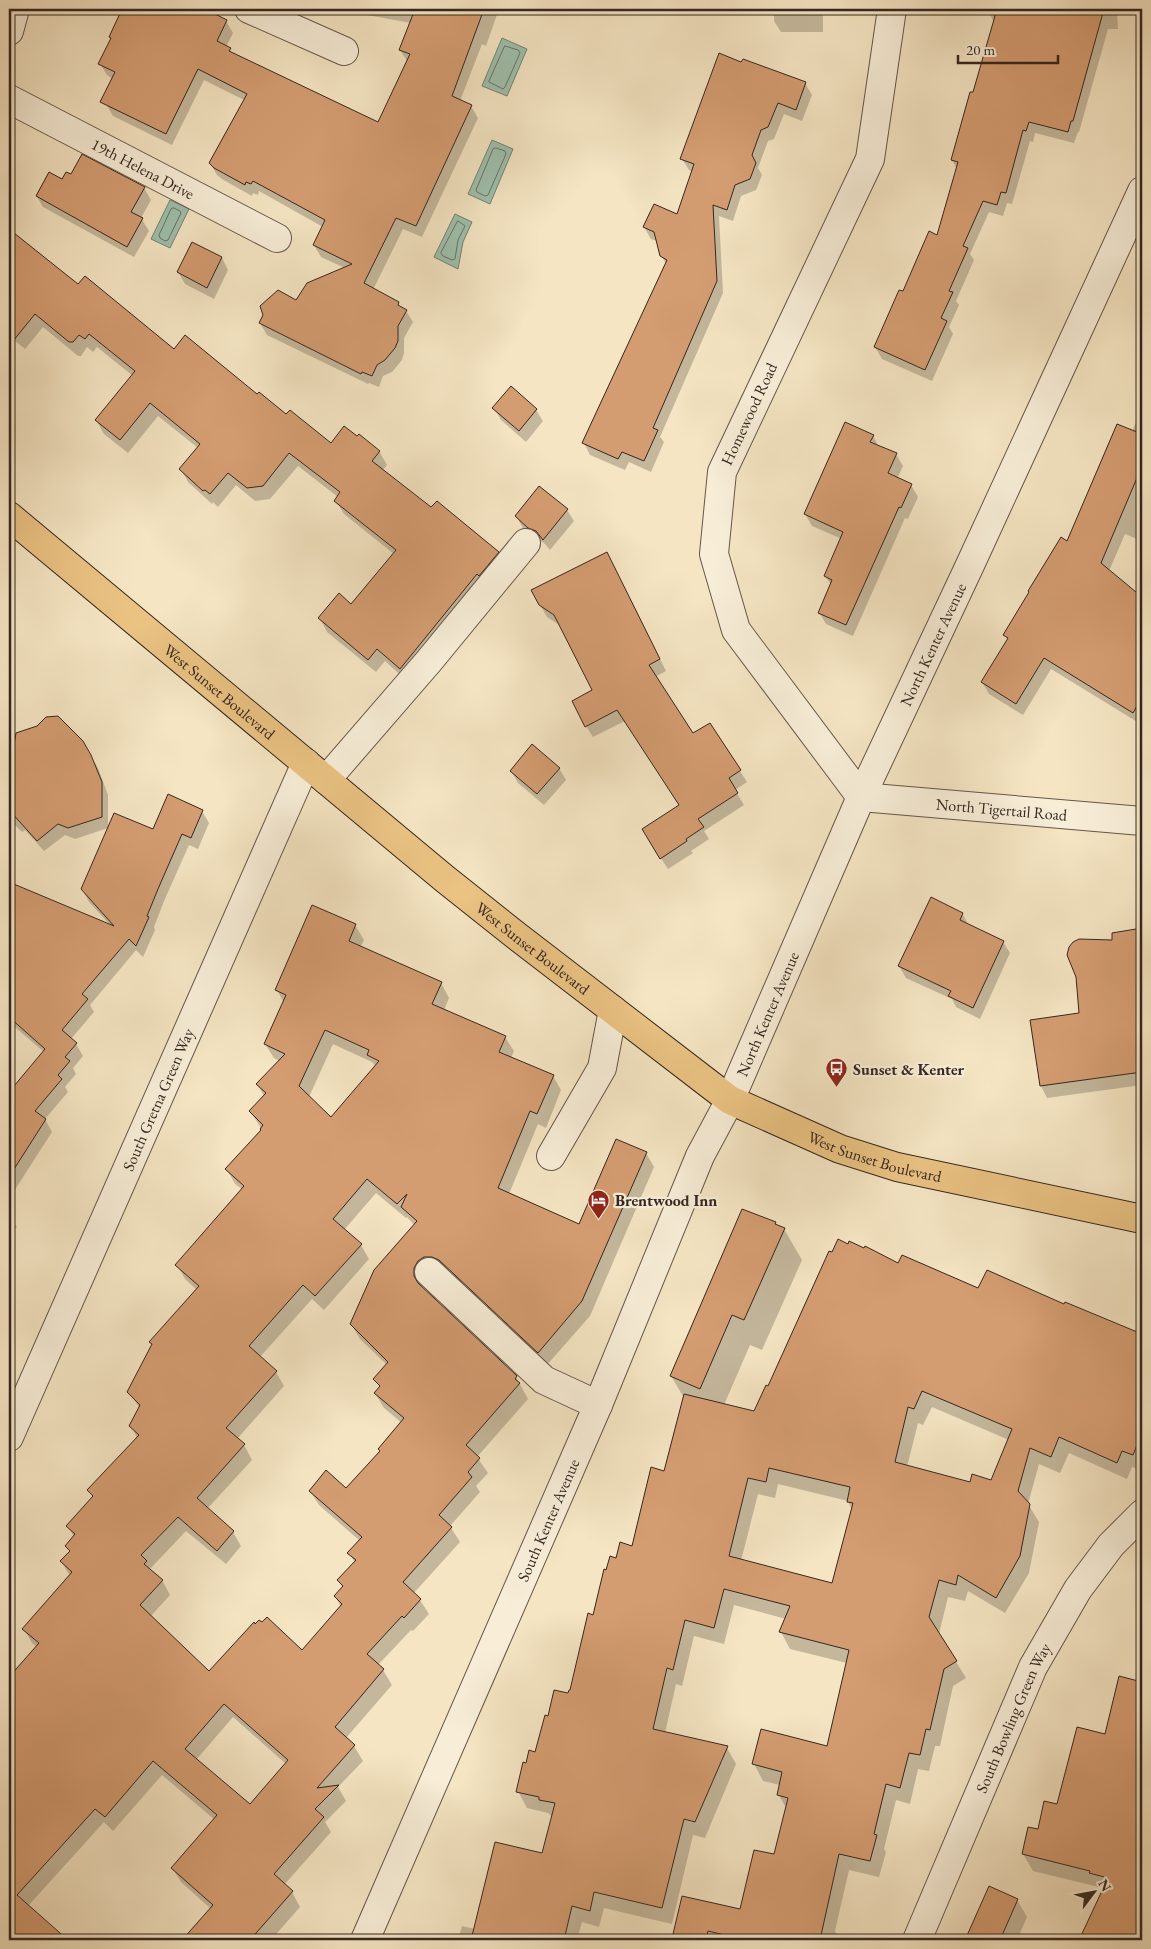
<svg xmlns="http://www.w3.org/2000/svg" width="1151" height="1949" viewBox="0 0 1151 1949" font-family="'EB Garamond',serif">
<rect width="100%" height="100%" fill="#f5e5c3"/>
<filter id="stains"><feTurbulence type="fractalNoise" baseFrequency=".004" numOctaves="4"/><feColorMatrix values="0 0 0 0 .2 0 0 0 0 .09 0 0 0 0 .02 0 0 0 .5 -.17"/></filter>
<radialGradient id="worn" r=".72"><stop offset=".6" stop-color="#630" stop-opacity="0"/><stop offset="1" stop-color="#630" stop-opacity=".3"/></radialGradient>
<!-- water -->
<path fill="#9ec0ad" stroke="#748275" d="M502,38L527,49L507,96L482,86Z
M492,140L513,149L490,204L468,194Z
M170,200L189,209L170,248L151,239Z
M455,214L472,222L463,242L458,269L434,257Z"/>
<!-- shadow -->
<path fill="#0003" fill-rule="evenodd" d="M124,9H202L226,21L233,33L226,47L230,49L232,54L379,124L407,61L400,50L411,23L334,9H499L486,46L482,44L460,101L471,106L478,118L422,237L403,229L373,290L398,303L401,308L406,311L413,322L404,338V353L402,360L392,372L383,376L379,387L369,383L368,384L267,335L260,323L296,302L345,268L321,257L314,245L323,227L259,191L258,195L253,193L252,196L222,179L217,175L210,163L244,100L204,80L172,145L113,116L106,104L113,79L107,75L100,64Z
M774,9H823V32H781L774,21Z
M987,9H1117L1118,29H1108L1079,132H1078L1074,143L1035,133L1033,142L1030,141L1012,204L1007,203L1003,216L989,212L970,254L974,260L956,301L959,305L949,327L953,334L932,381L882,359L875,347L903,293L938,237L957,169L952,160L974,94L994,22Z
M742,63L805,83L812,95L802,121L784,114L774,139L768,141L758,168L762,175L756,190L741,196L733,221L719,216L723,293L660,437L664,442L651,472L629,462L625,470L590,455L584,443L666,264L661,255L657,241L651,239L644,227L678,216L693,172L689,170L682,159Z
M48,173L62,181L144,188L151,200L141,218L149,231L134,257L43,207L36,195Z
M13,233L78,286L174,350L257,396L331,445L379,451L387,465L383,470L432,509L498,552L506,566L408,682L385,661L376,672L327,632L320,618L352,606L394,554L344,514L336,501L338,497L298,466L270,499L255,501L236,485L218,507L213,502L212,504L188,482L181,469L198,448L158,416L128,453L104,434L96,420L133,376L97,347L93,352L87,347L81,356H78L43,327L25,349L9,336V240Z
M193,244L222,258L228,270L214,299L185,284L178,272Z
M511,388L536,410L543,421L526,442L501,420L494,408Z
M1142,408V541L1125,534L1109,571L1142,599V719L1139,723L1051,669L1023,715L989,694L982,682L1008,641L1005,635L1067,543L1132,432Z
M873,436L879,447L896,454L903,466L897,479L911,485L918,497L908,519L905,518L853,636L826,624L819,612L831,585L825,576L842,539L812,526L805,514Z
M567,510L574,521L550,550L544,543L536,539L523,528L516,516Z
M613,565L666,671L655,677L692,735L710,724L747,782L735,790L744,805L704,831L709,839L691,851L693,853L668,869L650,841L680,806L625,721L593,737L586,726L594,691L561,626L547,617L540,605Z
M38,727L82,742L98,768L108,795V828L75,839L65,835L44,851L25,830L22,832L15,825L9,817V737Z
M559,768L566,780L544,805L518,783L511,771Z
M202,811L209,823L198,849L189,845L164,901L154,927L155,930L143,957L136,950L90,1005L94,1012L71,1039L76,1044L83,1056L73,1068L76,1074L65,1087L68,1092L45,1119L52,1132L9,1199V1094L44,1052L9,1022V966L17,956L9,949V899L15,886L112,927L89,902L82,889L153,831Z
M962,913L969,926L1003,942L1010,953L980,1019L956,1007L952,999L906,978L899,966Z
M355,925L364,940L360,948L441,983L449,998L444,1010L505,1037L514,1051L511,1058L553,1076L561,1090L546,1128L538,1124L509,1194L579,1226L646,1153L654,1167L590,1316L546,1366L422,1283V1288L516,1377L528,1399L477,1457L488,1473L476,1486L480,1492L450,1526L460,1542L413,1594L420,1600L429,1614L413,1631L411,1630L378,1665L383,1670L392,1685L346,1738L354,1746L363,1761L338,1787L346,1801L325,1822L331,1832L284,1885L292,1892L300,1907L271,1940H183L211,1909L181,1882L172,1868L215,1820L162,1775L113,1831L104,1822L28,1906L54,1929L60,1940H9V1685L37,1647L32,1643L24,1629L70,1576L61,1561L70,1552L66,1546L74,1537L68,1526L93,1498L89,1490L137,1438L131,1426L140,1409L129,1392L152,1346L150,1342L197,1290L185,1279L177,1265L243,1190L235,1184L227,1169L262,1130L250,1111L264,1096L257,1084L280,1061L274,1058L265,1044L284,1003L277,990ZM333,1044L372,1062L376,1067L332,1118L309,1097ZM376,1193L406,1218L407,1217L415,1226L351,1324L360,1339L387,1365L375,1379L380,1388L375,1393L384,1408L402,1423L381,1452L346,1490L310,1491L319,1505L360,1541L349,1553L355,1563L339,1581L343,1588L335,1596L341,1607L302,1652L209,1673L150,1617L170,1595L162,1580L150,1569L186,1531L226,1564L241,1546L233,1532L207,1509L252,1460L244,1445L237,1439L284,1386L276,1372L260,1357L312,1299L324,1310L369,1259L361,1245L344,1230ZM233,1717L286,1764L250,1806L196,1760Z
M1142,930V1085L1047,1098L1041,1086L1032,1021L1080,1014L1114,941L1113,934Z
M9,1214L17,1227L9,1235Z
M775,1223L777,1226L784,1229L802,1260L762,1350L750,1345L724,1405L755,1412L769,1388L899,1265L979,1290L1065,1306L1066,1303L1142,1335V1471L1132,1467L1127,1479L1069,1453L1060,1473L1039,1464L1028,1504L1039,1522L1029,1573L1005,1613L968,1591L965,1601L948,1597L939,1634L966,1678L953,1686L940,1746H935L929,1771L918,1769L910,1804L896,1800L884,1849L886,1852L879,1877L849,1870L835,1931L840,1940H678L675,1934L741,1911L774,1856L787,1809L778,1794L780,1785L763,1781L754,1764L828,1747L847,1663L790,1649L781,1632L786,1619L734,1605L724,1644L694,1636L682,1686L676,1684L665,1733L727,1748L736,1764L705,1838L693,1835L672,1924L604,1908L599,1927L582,1922L577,1940H458L462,1926L475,1929L542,1854L552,1817L548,1813L527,1808L518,1791L527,1765L536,1753L549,1717L569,1695L607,1572L616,1559L633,1547L665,1472L684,1398L671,1376ZM932,1407L1009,1440L991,1481L970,1483L907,1467L918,1423L923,1425ZM778,1484L848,1501L852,1510L833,1584L741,1561L758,1494L775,1498Z
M1120,1678L1142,1683V1940H1080L1103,1891L1099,1887L1033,1871L1023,1854L1106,1735Z
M990,1888L1017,1900L1027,1917L1017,1940H966Z"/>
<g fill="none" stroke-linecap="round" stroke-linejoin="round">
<!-- shore -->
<path stroke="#697367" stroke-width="1" d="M505,46L518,50L520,53L505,87L503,89L489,82Z
M496,148L505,151L506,154L488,195L485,196L477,192L476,190L493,149Z
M174,208L180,211L181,213L168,240L165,241L160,238L159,235L171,209Z
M458,221L465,226L458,240L455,259L452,260L443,256L441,253Z"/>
</g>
<!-- building -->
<path fill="#d49c71" stroke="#342621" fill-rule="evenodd" d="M122,9H205L227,20L217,41L231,48L229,51L378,122L410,54L399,50L415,9H484L452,96L472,105L416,226L396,218L364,283L399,302L398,305L407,310L398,326V341L395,348L385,360L377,365L372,376L362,372L361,374L259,323L263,315L260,306L278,290L296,300L307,283L352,264L313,245L325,220L253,181L251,184L246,182L245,185L214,168L209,163L247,94L198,69L166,134L100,102L115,72L98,64L111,38L109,37Z
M997,9H1104L1073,121H1071L1068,132L1029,122L1026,131L1023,130L1006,193L1001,192L997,205L983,201L963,246L968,248L949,291L953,292L941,318L947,321L925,370L874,347L899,290L903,291L929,231L937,235L958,162L951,160L970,92H973Z
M719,53L741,62L743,59L806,82L796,110L778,103L768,127L761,130L752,155L756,163L750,179L735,185L727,210L713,205L717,281L653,428L658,430L644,461L622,452L618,459L582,443L667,260L660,256L654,232L643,227L654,204L677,214L694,164L680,159Z
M82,154L145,187L131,212L143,218L127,247L36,196L49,172L62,179L66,172L71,174Z
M9,229L78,284L85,276L174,349L185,335L257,394L259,392L286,414L290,410L331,443L344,426L357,436L359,434L380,451L372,461L431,507L437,501L499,552L479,576L477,574L400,669L377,649L368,660L318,618L339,593L351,604L396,550L334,501L340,492L289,453L263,486L247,488L228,473L210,494L205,490L203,491L179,469L200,444L150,403L120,440L95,420L135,371L89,334L85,339L79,335L73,342H69L35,314L9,346Z
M192,242L222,257L207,288L177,272Z
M511,386L537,409L519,431L492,408Z
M845,422L874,435L870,442L897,453L888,473L912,484L901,508L899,507L846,625L818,613L832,580L824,576L843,532L804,514Z
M1117,424L1142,434V466L1101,563L1142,597V697L1133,713L1044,658L1016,704L981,682L1008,638L1003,635L1029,592L1028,591L1061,537L1067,541Z
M539,486L568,509L543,540L536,531L528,528L515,516Z
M607,552L660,659L649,665L693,733L710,723L741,770L729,778L738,793L698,819L704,827L686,839L687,841L660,859L642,829L679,805L617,710L585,727L572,701L592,690L554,615L539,605L531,590Z
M58,716L83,741L91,755L102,782V817L68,828L58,824L37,841L9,810V746L14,745L16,733L37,726L46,717Z
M532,744L560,768L537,794L510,771Z
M168,794L203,810L191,838L182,834L158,889L147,916L149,917L136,946L129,939L82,994L88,999L62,1030L77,1043L65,1057L70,1061L58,1075L62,1079L35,1111L46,1119L9,1177V1092L45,1049L9,1017V882L114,926L81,889L114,813L153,829Z
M931,897L963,913L960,920L1004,941L973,1008L948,996L951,991L898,966Z
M312,905L356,924L349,941L442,982L432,1004L506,1036L499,1052L554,1075L537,1114L530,1111L498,1188L579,1224L616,1139L647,1152L582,1301L538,1353L439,1260L432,1257H424L418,1261L414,1268V1276L418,1283L517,1376L515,1379L520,1383L466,1445L480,1458L468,1472L472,1477L439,1515L452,1527L403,1582L421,1599L404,1618L402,1616L367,1654L384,1669L335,1727L355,1745L317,1788L339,1785L315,1809L324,1817L274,1874L293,1891L250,1940H182L213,1905L171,1868L217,1815L153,1761L105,1817L95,1809L17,1895L68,1940H21L9,1930V1677L39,1643L22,1629L72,1572L60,1561L70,1551L65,1546L75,1534L66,1526L93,1496L87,1490L139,1435L129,1426L140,1405L127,1392L152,1344L149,1342L199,1286L175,1265L244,1186L225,1169L261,1130L260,1129L263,1125L249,1111L266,1093L256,1084L285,1054L264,1044L286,995L275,990ZM325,1030L369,1050L367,1055L379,1061L331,1117L299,1086ZM367,1179L397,1204L407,1194L401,1207L417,1221L374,1270L350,1324L388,1362L373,1379L380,1386L374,1393L404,1418L378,1449L380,1451L346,1488L326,1470L309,1491L362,1537L347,1553L356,1560L337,1580L343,1586L334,1596L342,1604L302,1650L267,1617L262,1622L259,1620L255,1624L254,1622L209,1671L140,1605L163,1580L144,1564L147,1561L141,1555L178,1517L217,1551L234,1531L197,1498L245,1444L226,1428L277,1371L249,1346L303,1285L315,1296L362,1244L333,1219ZM224,1704L288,1760L250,1804L185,1749Z
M1142,928V1072L1040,1086L1030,1020L1079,1013L1076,977L1067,955L1069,947L1073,942L1079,939L1112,940V933Z
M742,1209L776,1222L775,1224L785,1228L744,1320L732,1315L700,1389L670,1376Z
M838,1239L848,1244L849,1241L864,1248L865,1246L898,1263L902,1255L978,1288L987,1270L1064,1304L1065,1302L1142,1334V1433L1133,1455L1122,1451L1117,1463L1059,1437L1051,1457L1030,1448L1018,1491L1030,1504L1020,1556L996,1598L958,1575L956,1585L939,1580L929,1617L957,1661L944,1669L930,1730L926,1729L920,1755L909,1753L900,1788L886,1784L874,1834L877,1835L870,1861L839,1854L820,1940H745L708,1931L706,1940H697L673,1934L682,1896L740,1909L754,1850L774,1854L788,1798L777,1795L782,1772L752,1764L761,1729L827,1746L849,1650L779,1632L790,1606L724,1589L714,1628L685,1620L673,1670L667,1668L653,1729L728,1746L695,1822L684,1819L662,1908L594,1892L590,1911L572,1906L564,1940H471L495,1842L542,1853L555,1803L539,1800V1797L516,1792L523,1762L526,1763L529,1750L535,1752L545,1715L548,1716L554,1690L568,1693L569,1690H570L588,1613L593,1615L604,1569L606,1570L610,1556L616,1558L620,1542L632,1546L651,1467L664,1471L684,1394L754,1411L766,1385L768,1386L829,1251L832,1252ZM922,1391L1012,1429L991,1480L972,1474L970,1482L895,1462L908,1407L914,1409ZM769,1468L850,1487L847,1502L853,1503L832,1583L729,1556L748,1478L766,1482Z
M1119,1676L1142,1682V1940H1079L1108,1878L1089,1873L1090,1871L1022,1854L1028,1827L1038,1829L1044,1801L1057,1804L1077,1727L1105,1734Z
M989,1886L1018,1899L1000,1940H965Z"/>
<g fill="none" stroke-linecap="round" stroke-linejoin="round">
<defs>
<g id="minor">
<path d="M249,9L344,51"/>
<path id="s1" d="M892,9L870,159L722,472L714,554L736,630L861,797L1142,821"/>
<path d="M9,31L15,9"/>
<path id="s2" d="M9,99L277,238"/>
<path d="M326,780L429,661L526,543"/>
<path d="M551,1156L602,1068L613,1010"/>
<path d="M429,1272L544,1380L598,1405"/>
<path id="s3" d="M9,1437L306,763"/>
<path id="s4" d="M365,1940L598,1405L700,1156L730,1100L861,797L970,565L1142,191"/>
<path id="s5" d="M917,1940L1033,1667L1078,1589L1111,1545L1142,1514"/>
</g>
<g id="major">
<path id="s6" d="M9,516L445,879L518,937L730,1100L840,1149L897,1167L1142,1219"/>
</g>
</defs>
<!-- minor casing -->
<use href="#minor" stroke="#64564a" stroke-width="30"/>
<!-- major casing -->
<use href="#major" stroke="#342621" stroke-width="30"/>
<!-- minor -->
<use href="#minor" stroke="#f8eed8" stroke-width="28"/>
<!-- major -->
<use href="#major" stroke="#eac282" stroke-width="28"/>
</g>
<!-- icons -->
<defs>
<symbol id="bus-pin" viewBox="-11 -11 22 30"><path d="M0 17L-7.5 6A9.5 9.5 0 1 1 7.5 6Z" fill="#8f2418" stroke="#f8eed8"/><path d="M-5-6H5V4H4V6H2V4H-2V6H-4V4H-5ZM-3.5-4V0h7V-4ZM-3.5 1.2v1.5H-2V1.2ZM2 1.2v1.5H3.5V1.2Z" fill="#fff"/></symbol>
<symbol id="hotel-pin" viewBox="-11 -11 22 30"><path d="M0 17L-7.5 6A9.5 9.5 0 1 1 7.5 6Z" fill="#8f2418" stroke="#f8eed8"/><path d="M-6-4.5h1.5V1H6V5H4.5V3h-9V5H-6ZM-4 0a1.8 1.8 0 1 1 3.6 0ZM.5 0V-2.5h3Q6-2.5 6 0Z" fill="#fff"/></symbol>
</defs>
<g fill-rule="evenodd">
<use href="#bus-pin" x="824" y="1056" width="25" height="34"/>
<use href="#hotel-pin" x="586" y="1188" width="25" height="34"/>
</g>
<g text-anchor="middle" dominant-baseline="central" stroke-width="4.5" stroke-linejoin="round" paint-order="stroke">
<!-- street labels -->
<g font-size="16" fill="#342621" stroke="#f8eed8">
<text stroke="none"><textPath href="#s2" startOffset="151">19th Helena Drive</textPath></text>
<text transform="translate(749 414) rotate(-65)">Homewood Road</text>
<text stroke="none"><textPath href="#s4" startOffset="1415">North Kenter Avenue</textPath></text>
<text stroke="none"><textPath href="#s6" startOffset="274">West Sunset Boulevard</textPath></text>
<text stroke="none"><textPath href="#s1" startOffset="1009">North Tigertail Road</textPath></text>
<text stroke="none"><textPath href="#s6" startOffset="679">West Sunset Boulevard</textPath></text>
<text stroke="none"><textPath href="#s4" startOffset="1010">North Kenter Avenue</textPath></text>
<text stroke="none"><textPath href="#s3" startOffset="369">South Gretna Green Way</textPath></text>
<text stroke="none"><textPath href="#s6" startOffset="1084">West Sunset Boulevard</textPath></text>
<text stroke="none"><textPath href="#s4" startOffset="458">South Kenter Avenue</textPath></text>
<text stroke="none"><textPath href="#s5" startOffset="242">South Bowling Green Way</textPath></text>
</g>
<!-- poi labels -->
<g font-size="16" font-weight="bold" fill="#342621" stroke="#f8eed8" text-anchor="start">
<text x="853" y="1069">Sunset &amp; Kenter</text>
<text x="615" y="1200">Brentwood Inn</text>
</g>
</g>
<!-- margin -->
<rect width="1151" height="1949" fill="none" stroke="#f5e5c3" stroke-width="30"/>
<rect x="10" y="10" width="1131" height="1929" fill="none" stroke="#342621" stroke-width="2.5"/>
<rect x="15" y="15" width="1121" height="1919" fill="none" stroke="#342621"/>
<!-- north arrow -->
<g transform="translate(1094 1892) rotate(58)" stroke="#f8eed8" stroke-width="4" paint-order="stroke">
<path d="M0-4L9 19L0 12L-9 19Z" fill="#342621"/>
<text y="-8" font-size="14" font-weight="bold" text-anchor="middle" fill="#342621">N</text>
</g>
<!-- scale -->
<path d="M958 55v8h100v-8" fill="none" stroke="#342621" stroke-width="2.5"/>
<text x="966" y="55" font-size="15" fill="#342621" stroke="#f8eed8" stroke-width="4" paint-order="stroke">20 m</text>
<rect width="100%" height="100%" filter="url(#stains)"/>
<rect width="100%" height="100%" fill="url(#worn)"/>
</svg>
